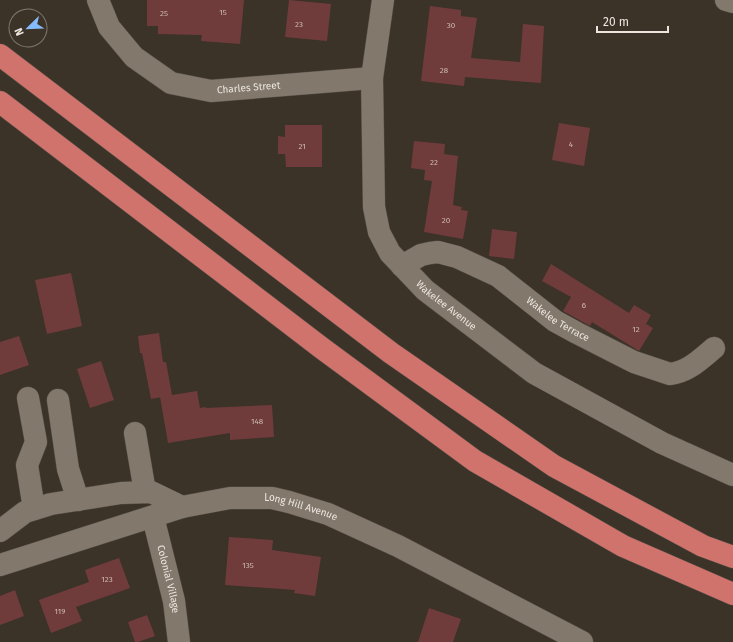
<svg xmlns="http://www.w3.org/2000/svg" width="733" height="642" viewBox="0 0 733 642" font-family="'Fira Sans',sans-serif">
<rect width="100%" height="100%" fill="#3b3228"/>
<!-- building -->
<path fill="#703c3b" d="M147,0H244L240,44L201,41L202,35L158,34V26H147Z
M289,0L331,4L327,41L285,37Z
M430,6L461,10V16L477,18L471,58L520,62L523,24L544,26L541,83L465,77L464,86L421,81Z
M559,123L590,128L584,166L552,160Z
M285,125H322V167H286L285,154H278V136L285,137Z
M414,141L445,144L444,154L458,156L453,205L462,207L461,210L468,211L463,239L424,232L432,181L424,180L425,170L411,168Z
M492,229L517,232L514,259L489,256Z
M551,264L629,313L634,305L651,315L646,324L653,328L639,351L592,322L590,326L563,311L571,297L542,281Z
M71,273L82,326L47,334L35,280Z
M159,333L163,362H166L172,395L151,399L142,353H140L138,336Z
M19,336L29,365L0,375V342Z
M101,361L114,400L90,408L77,369Z
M197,391L200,408L205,407L206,408L272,405L274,437L230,440V433L168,443L160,397Z
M229,537L273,540L272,550L321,557L315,596L294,593L295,590L225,585Z
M119,558L130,588L76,607L82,621L51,633L39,600L89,582L85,570Z
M15,590L24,616L0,625V596Z
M429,608L461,619L453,642H418Z
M147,615L155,636L138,642H135L128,622Z"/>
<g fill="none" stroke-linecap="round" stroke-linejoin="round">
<defs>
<g id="minor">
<path id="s1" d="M98,0L109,27L134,57L171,83L211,91L372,78"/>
<path id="s2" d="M383,0L372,78L374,207L379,232L390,253L425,290L534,373L662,443L733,475"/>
<path d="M726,0L733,2"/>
<path id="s3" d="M402,266L421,255L430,253L438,252L457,257L498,276L555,321L577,333L634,362L670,374C688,372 701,359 714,348"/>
<path d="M28,398L36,442L27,465L34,509"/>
<path d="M58,400L68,469L78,500"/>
<path d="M135,433L145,492"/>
<path id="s4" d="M153,517L174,601L179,642"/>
<path d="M0,531L25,512L51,504L121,493L151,492L182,507"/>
<path id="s5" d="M0,565L182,507L230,498H272L289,502L328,514L398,546L582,642"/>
</g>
<path id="highway" d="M0,55L391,353L554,466L703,546L733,557
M0,102L323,349L475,461L623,546L733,594"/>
</defs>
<!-- minor casing -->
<use href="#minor" stroke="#574f46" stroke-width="23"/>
<!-- highway casing -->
<use href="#highway" stroke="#574f46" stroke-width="23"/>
<!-- minor -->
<use href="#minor" stroke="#82786c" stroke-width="22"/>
<!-- highway -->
<use href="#highway" stroke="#d0736d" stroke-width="22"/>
</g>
<g text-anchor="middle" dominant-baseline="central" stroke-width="4" stroke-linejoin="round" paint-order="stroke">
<!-- number labels -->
<g font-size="8" fill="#cdbcb6">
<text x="223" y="12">15</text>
<text x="164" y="13">25</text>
<text x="299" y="24">23</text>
<text x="451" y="25">30</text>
<text x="444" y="70">28</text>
<text x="571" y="144">4</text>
<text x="302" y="146">21</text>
<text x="434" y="162">22</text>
<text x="446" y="220">20</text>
<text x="584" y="305">6</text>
<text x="636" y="329">12</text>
<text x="257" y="421">148</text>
<text x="248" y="565">135</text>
<text x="107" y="579">123</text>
<text x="60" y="611">119</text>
</g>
<!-- street labels -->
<g font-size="10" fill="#ece6df" stroke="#3b3228">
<text stroke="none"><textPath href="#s1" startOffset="192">Charles Street</textPath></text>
<text stroke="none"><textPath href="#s2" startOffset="334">Wakelee Avenue</textPath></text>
<text stroke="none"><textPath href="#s3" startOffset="178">Wakelee Terrace</textPath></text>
<text stroke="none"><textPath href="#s5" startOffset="312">Long Hill Avenue</textPath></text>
<text stroke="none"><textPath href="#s4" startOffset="64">Colonial Village</textPath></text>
</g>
</g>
<!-- north arrow -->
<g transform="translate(28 28) rotate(247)"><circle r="19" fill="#3b3228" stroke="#827a71"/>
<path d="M0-3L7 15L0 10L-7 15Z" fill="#86bbfb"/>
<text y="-6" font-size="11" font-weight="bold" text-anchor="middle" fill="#ece6df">N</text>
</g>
<!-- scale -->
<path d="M597 26v6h71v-6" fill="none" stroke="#ece6df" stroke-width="2"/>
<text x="603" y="26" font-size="12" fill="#ece6df" stroke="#3b3228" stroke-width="3" paint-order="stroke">20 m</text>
</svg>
